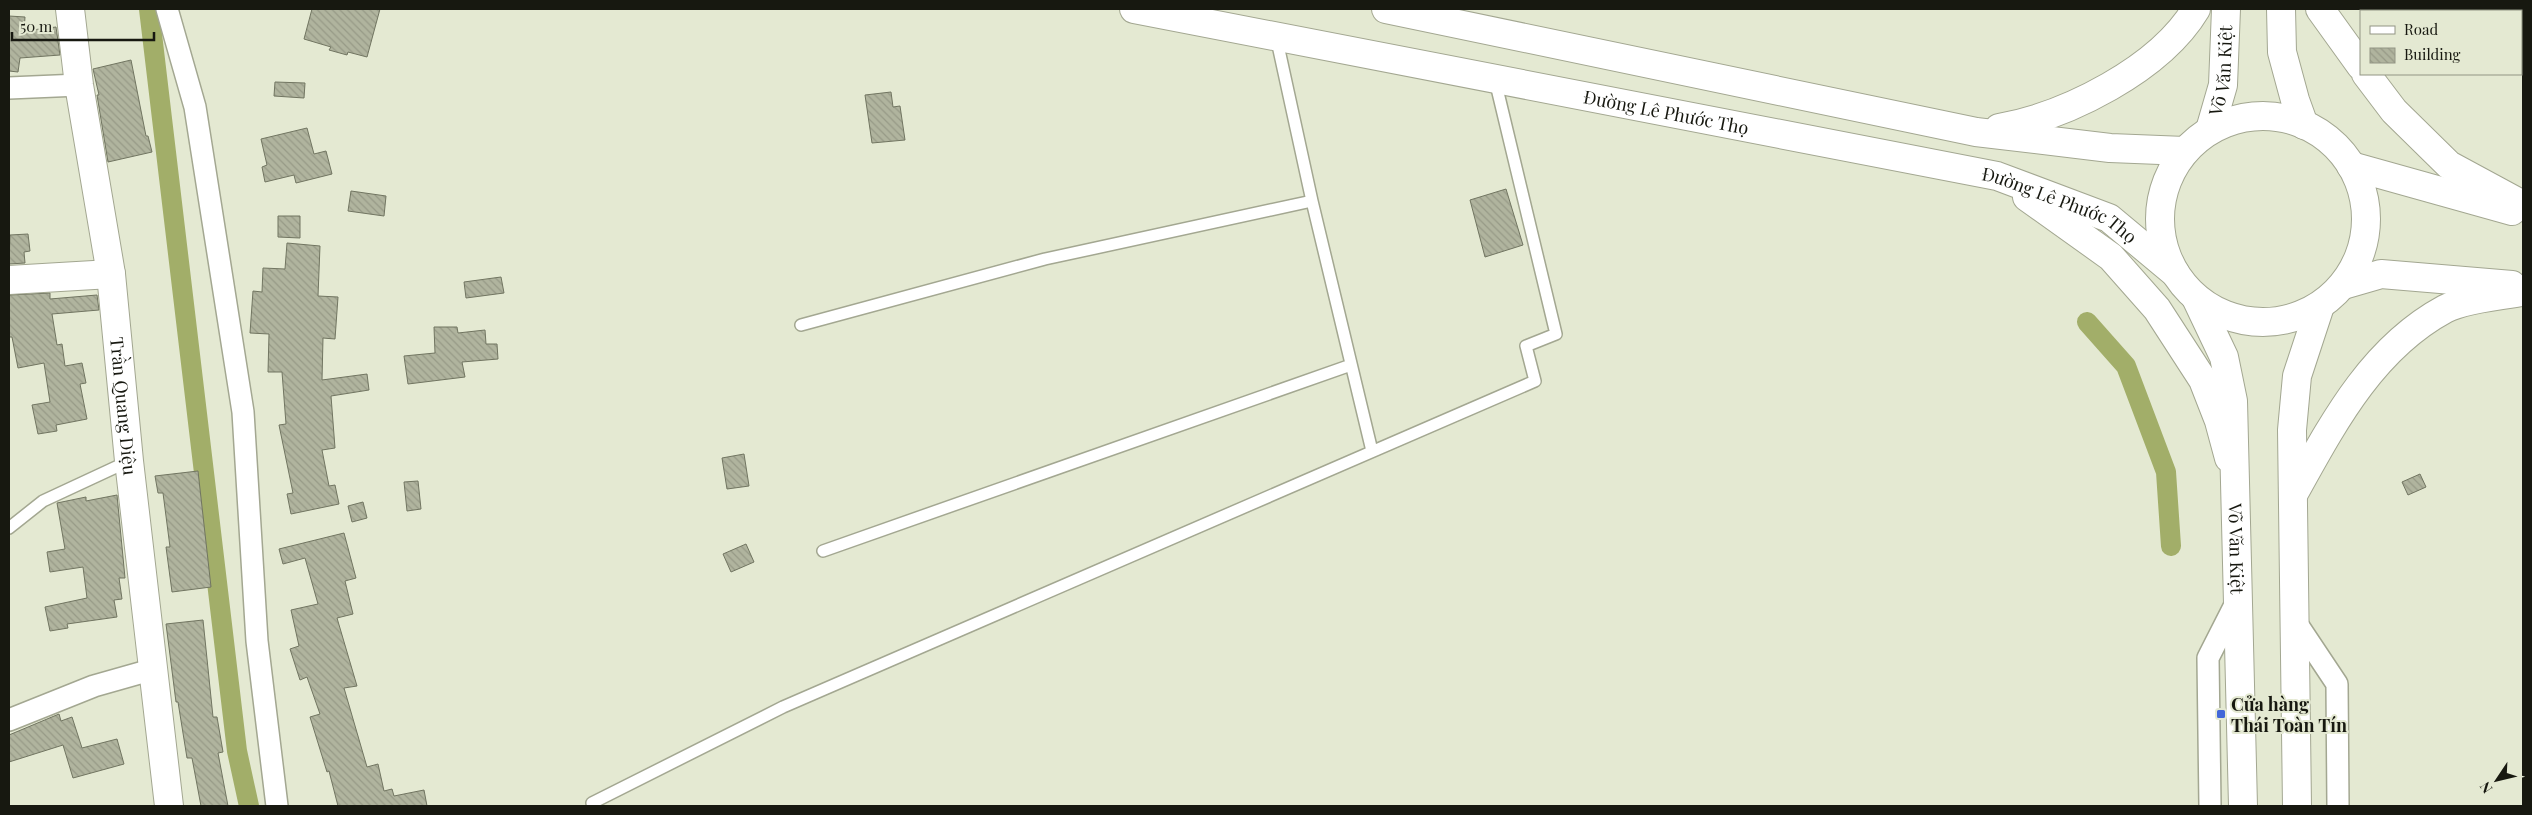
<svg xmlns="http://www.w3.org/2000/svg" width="2532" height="815" viewBox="0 0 2532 815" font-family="'Playfair Display',serif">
<defs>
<pattern id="building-back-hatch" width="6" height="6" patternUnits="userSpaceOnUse" patternTransform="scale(1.25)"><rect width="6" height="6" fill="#b0b49e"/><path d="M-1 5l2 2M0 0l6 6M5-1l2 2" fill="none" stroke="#979a87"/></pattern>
</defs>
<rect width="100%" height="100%" fill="#e4e9d2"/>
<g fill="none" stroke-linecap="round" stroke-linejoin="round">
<!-- canal -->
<path stroke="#a2ae69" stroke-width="20" d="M149,9L237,751L249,806
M2087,322L2126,366L2166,472L2171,546"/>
</g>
<!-- building -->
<path fill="url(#building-back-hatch)" stroke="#717561" d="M312,9H380L367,57L348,52L347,55L329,50L331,47L304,39Z
M9,16L25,17L24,31L56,27L60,55L20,58L18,72L9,71Z
M131,60L146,136H148L152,152L108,162L97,95H99L93,69Z
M275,82L305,83L304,98L274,96Z
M891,92L893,107L900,106L905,140L872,143L865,95Z
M307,128L314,154L326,151L332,174L296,183L294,175L265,182L262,167L267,165L261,139Z
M1506,189L1523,245L1485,257L1470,200Z
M351,191L386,196L384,216L348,211Z
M278,216H300V238L278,237Z
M28,234L30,251L24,252L25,263L9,264L10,235Z
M287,243L320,246L318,296L338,297L335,339L323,338L322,380L367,374L369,390L331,396L335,448L322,450L329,486L335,485L339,504L291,514L287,494L293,493L279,425L286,424L282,372H268L269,334L250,333L253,291L262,292L263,268L285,269Z
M501,277L504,293L466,298L464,282Z
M50,293V299L97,295L99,310L52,314L57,345L62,344L65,366L82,363L86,383L80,384L87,419L56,425L57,431L38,434L32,405L50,402L44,363L18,368L12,337H9V295Z
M434,327H457L458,333L485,330L486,344H497L498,359L462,362L465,377L408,384L404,356L435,353Z
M744,454L749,486L727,489L722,458Z
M198,471L211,587L172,592L166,547H170L163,493H158L155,476Z
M2420,474L2426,487L2408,495L2402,482Z
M418,481L421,509L407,511L404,482Z
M117,495L125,578H119L122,599L114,600L117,617L67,624L68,628L50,631L45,607L87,598L83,567L50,572L47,552L65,549L57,503L86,497V501Z
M363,502L367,518L352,522L348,506Z
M344,533L356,578L345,581L353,614L337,618L357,686L344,688L367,767L378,764L384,791L392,789L394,796L424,790L427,806H338L329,771L327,772L310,717L320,714L307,677L300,680L290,649L299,646L291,610L318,604L305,558L283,564L279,549Z
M746,544L754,562L731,572L723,554Z
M203,620L213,717H217L223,752L218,753L228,806H201L192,758H187L178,702H176L166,624Z
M59,714L61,721L72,717L82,748L117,739L124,764L73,778L63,745L9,762V735Z"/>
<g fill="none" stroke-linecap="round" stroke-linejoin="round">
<defs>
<path id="service" d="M1276,36L1312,201L1372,451
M801,325L1045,259L1312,201
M9,528L43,501L129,461
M823,551L1351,365
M592,803L783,707L1535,381L1526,346L1556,334L1495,80"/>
<path id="minor" d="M167,9L195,107L243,412L257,641L277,806
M9,88L79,85
M2295,621L2337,684L2338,806
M9,720L94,686L154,669
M2210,806L2208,658L2238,599"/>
<g id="tertiary">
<path id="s1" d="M70,9L79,85L111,274L129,461L169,806"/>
<path id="s2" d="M1134,9L1997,176L2109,218L2175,273"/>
<path d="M1386,9L1976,132L2110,148L2185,151"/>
<path d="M2320,9L2361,66"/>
<path d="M2366,74L2394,111L2449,165L2523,205"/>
<path d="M1999,128C2067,116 2160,69 2196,9"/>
<path d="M2351,166L2512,211"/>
<path d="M2027,197L2111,257L2157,309L2203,380L2219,421L2229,458"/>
<path d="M9,280L111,274"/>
<path d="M2343,285L2381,274L2512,285"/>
<path d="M2293,495C2332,425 2371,349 2445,309C2463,299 2502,295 2523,292"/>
</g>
<g id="secondary">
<path d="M2281,9L2282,52L2295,100L2304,125"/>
<circle cx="2263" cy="219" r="103"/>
<path id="s3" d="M2210,130L2223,85L2226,9"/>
<path id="s4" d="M2196,298L2224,357L2233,401L2243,806"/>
<path d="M2297,806L2292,430L2297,376L2320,306"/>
</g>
</defs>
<!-- service casing -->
<use href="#service" stroke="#a3a791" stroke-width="14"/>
<!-- minor casing -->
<use href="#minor" stroke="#a3a791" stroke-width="24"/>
<!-- tertiary casing -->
<use href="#tertiary" stroke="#a3a791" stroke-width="30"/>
<!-- secondary casing -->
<use href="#secondary" stroke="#a3a791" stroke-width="30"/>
<!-- service -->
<use href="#service" stroke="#fff" stroke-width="11"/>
<!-- minor -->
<use href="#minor" stroke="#fff" stroke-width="21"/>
<!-- tertiary -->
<use href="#tertiary" stroke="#fff" stroke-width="28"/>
<!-- secondary -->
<use href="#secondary" stroke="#fff" stroke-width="28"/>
</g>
<!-- markers -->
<rect fill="#4267d9" stroke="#e4e9d2" stroke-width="2" x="2216" y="709" width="10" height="10" rx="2.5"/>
<g text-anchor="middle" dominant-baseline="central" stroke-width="4" stroke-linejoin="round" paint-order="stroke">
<!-- street labels -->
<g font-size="18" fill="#171810" stroke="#e4e9d2">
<text stroke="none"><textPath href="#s3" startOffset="61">Võ Văn Kiệt</textPath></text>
<text stroke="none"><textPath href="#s2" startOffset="542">Đường Lê Phước Thọ</textPath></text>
<text stroke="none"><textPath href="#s2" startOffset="948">Đường Lê Phước Thọ</textPath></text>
<text stroke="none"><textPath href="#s1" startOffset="401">Trần Quang Diệu</textPath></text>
<text stroke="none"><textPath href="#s4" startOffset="258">Võ Văn Kiệt</textPath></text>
</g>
<!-- poi labels -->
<g font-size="18" font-weight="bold" fill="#171810" stroke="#e4e9d2" text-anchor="start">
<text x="2231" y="704">Cửa hàng<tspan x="2231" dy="21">Thái Toàn Tín</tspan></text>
</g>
</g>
<!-- border -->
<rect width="2532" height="815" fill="none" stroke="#171810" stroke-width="20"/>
<!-- legend -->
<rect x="2360" y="10" width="162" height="65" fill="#e4e9d2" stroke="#929584"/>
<rect x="2370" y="26" width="25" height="8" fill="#ffffff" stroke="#929584"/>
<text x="2404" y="35" font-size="15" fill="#171810">Road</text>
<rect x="2370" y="48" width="25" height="15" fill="url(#building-back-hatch)" stroke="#929584"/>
<text x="2404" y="60" font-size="15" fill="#171810">Building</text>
<!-- north arrow -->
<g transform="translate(2497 780) rotate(235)" stroke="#e4e9d2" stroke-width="4" paint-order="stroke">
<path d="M0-4L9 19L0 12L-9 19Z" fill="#171810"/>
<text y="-8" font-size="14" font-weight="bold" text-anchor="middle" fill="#171810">N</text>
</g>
<!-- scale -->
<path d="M12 32v8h142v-8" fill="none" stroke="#171810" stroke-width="2.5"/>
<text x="20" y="32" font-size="15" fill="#171810" stroke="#e4e9d2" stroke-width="4" paint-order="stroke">50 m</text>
</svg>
